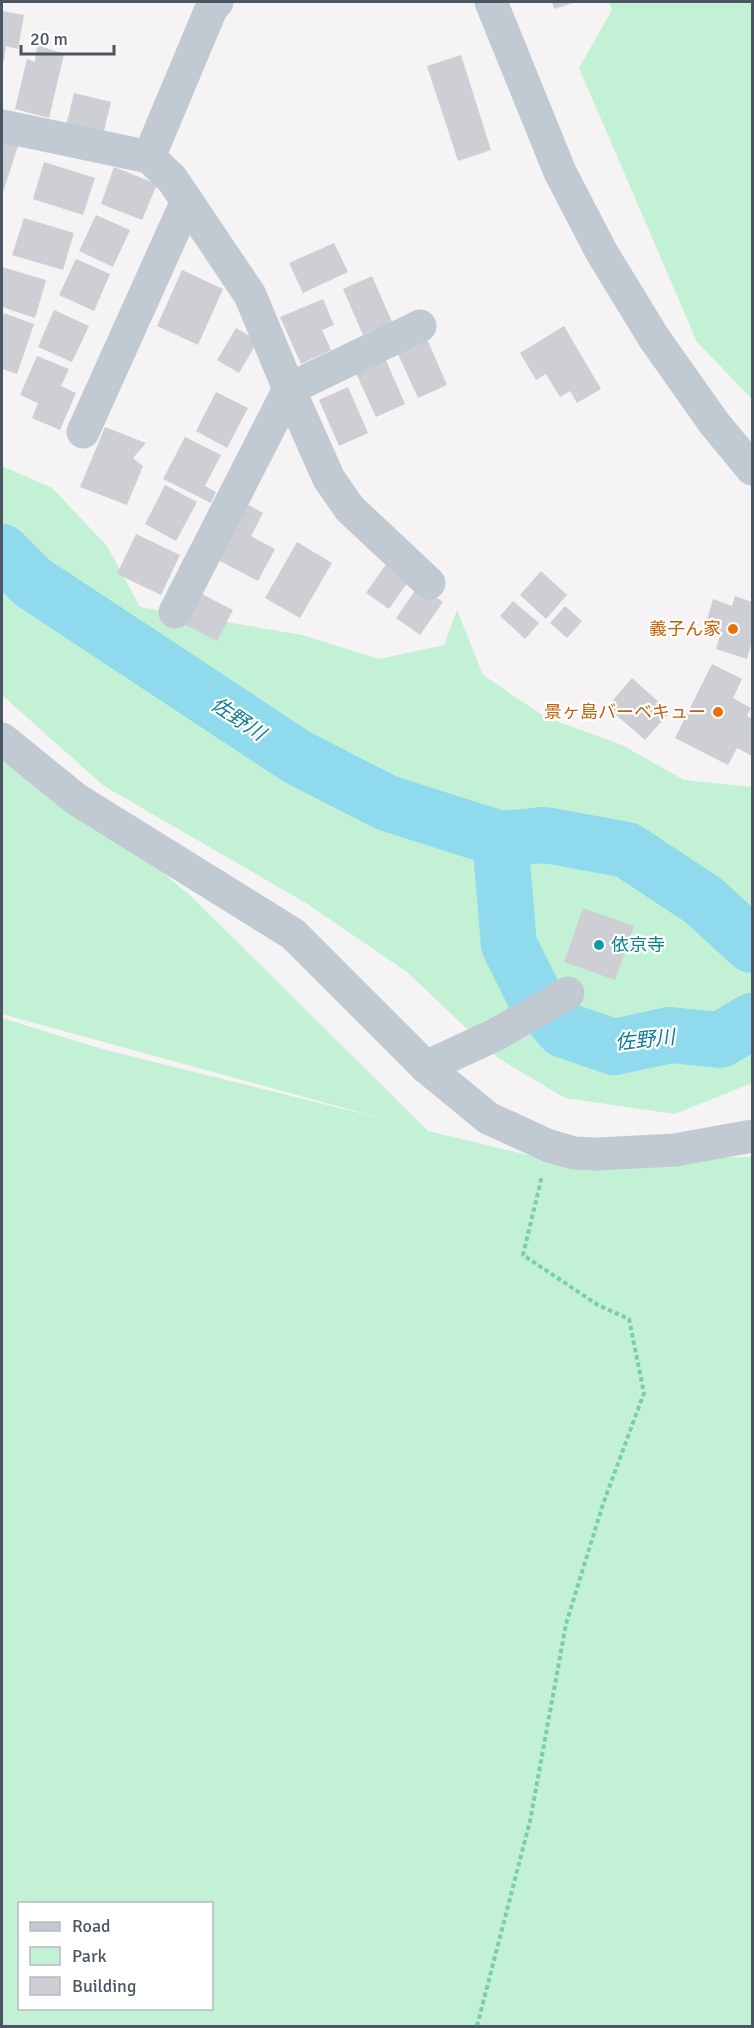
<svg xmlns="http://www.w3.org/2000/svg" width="754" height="2028" viewBox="0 0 754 2028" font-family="Signika,'Noto Sans JP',sans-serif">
<rect width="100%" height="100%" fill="#f5f3f3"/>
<!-- green -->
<path fill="#c3f1d5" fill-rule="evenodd" d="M609,2H752V399L697,342L579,68L612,10Z
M2,466L52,488L107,546L140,607L302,635L379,659L444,645L457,610L483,675L545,717L622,745L684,780L752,787V1083L675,1114L565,1098L498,1058L407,972L306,903L104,786L2,695Z
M2,739L192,897L428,1131L549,1160L752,1157V2026H2V1018L102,1049L388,1120L2,1014ZM20,1904H212V2008H20Z"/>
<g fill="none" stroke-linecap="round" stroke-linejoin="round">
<!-- river -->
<path stroke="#90daee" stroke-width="56" d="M2,552L32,582L297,757L387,803L500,839L545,835L627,850L704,901L752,945
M500,839L509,945L534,995L564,1030L614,1047L670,1035L720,1040L752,1021"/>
</g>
<!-- building -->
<path fill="#cdcfd5" d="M552,2H576L554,9Z
M2,11L24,15L18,49L6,46L4,61H2Z
M37,45L64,54L49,118L15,109L27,59L35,62Z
M461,55L491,150L458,161L427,66Z
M74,93L111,102L102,139L65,130Z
M2,138L19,143L2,195Z
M44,162L95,178L83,215L33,199Z
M114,167L157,184L142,220L101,204Z
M96,215L130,230L113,267L79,251Z
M24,218L74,233L63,270L12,255Z
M334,243L348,272L303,293L289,263Z
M76,259L110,274L94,311L59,295Z
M2,267L46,280L35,318L2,307Z
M182,270L223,289L198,345L157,326Z
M372,276L392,322L363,335L343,289Z
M323,299L334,325L322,330L331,350L301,364L280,317Z
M54,310L89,326L72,362L38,347Z
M4,313L34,324L17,374L2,369V319Z
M564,326L601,389L577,403L570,391L560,397L546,374L536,380L520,353Z
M236,328L258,341L239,373L217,360Z
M427,339L447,385L418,398L397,352Z
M37,356L69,369L61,386L76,393L60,430L32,418L38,403L20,395Z
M385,358L405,404L376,417L355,371Z
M348,387L368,433L339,446L319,400Z
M216,392L248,408L227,448L196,431Z
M105,427L146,443L133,458L143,466L127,505L80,487Z
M185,437L221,455L205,486L216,492L211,503L163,479Z
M165,485L197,502L176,541L145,524Z
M247,504L263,513L251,536L275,549L258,581L218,560Z
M136,534L180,555L161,595L117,574Z
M297,542L332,563L300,618L265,598Z
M389,560L412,576L389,609L366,593Z
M541,571L567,595L546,619L520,595Z
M419,585L443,602L420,635L396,618Z
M198,592L233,610L217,641L182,623Z
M735,596L752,602V641L747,659L716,649L721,632L705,626L713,599L732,606Z
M513,601L539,623L525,639L500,616Z
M565,606L582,621L567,638L550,623Z
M712,664L742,679L733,698L751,708L747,716L752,719V756L737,748L728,765L675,738Z
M632,678L670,712L645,740L607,707Z
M583,908L634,926L615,980L564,962Z"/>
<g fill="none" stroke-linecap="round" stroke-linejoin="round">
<!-- path -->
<path stroke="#7ad0a6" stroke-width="4" stroke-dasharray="4.5 3" stroke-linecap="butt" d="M477,2026L530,1821L566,1624L603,1504L644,1393L629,1319L598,1305L523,1255L542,1176"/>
<!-- minor -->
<path stroke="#c1cad2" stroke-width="33" d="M2,126L149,157L172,179L250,295L289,389L329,479L350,509L429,583
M149,157L211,9L217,2
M83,432L187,201
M175,612L289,389L420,326
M426,1067L495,1035L568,993"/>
<!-- tertiary -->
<path stroke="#c1cad2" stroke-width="33" d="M491,2L560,172L602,253L654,338L714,423L752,469
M2,739L76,799L293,934L426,1067L488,1118L549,1146L574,1153L598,1154L675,1150L752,1136"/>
</g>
<!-- markers -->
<g fill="#e8710a" stroke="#fff" stroke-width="2">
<circle cx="733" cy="629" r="6"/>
<circle cx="718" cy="712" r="6"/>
</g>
<circle fill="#0f9aa8" stroke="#fff" stroke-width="2" cx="599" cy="945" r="6"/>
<g text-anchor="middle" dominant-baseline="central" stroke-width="4.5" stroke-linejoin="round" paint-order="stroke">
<!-- food labels -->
<g font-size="18" fill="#c56008" stroke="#fff" text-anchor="end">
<text x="721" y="629">義子ん家</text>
<text x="706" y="712">景ヶ島バーベキュー</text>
</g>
<!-- culture labels -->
<g font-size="18" fill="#0d838f" stroke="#fff" text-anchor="start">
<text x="611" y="945">依京寺</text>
</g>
<!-- water labels -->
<g font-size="20" font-style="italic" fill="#0c7c9b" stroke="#fff">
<text transform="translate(238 719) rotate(34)">佐野川</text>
<text transform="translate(645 1040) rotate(-6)">佐野川</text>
</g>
</g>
<!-- border -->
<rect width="754" height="2028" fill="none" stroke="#4a5661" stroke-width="6"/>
<!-- legend -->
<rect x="18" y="1902" width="195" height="108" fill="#ffffff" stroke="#b7bbc0" stroke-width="1.5"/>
<rect x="30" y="1922" width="30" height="9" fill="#c1cad2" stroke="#b7bbc0" stroke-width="1.5"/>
<text x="72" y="1932" font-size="18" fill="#4a5661">Road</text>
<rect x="30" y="1947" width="30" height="18" fill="#c3f1d5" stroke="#b7bbc0" stroke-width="1.5"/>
<text x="72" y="1962" font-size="18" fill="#4a5661">Park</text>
<rect x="30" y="1977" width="30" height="18" fill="#cdcfd5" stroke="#b7bbc0" stroke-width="1.5"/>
<text x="72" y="1992" font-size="18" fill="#4a5661">Building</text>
<!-- scale -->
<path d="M21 45v9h93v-9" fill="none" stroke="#4a5661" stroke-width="3"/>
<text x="30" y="45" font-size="18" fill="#4a5661" stroke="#ffffff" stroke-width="4.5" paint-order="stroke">20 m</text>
</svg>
